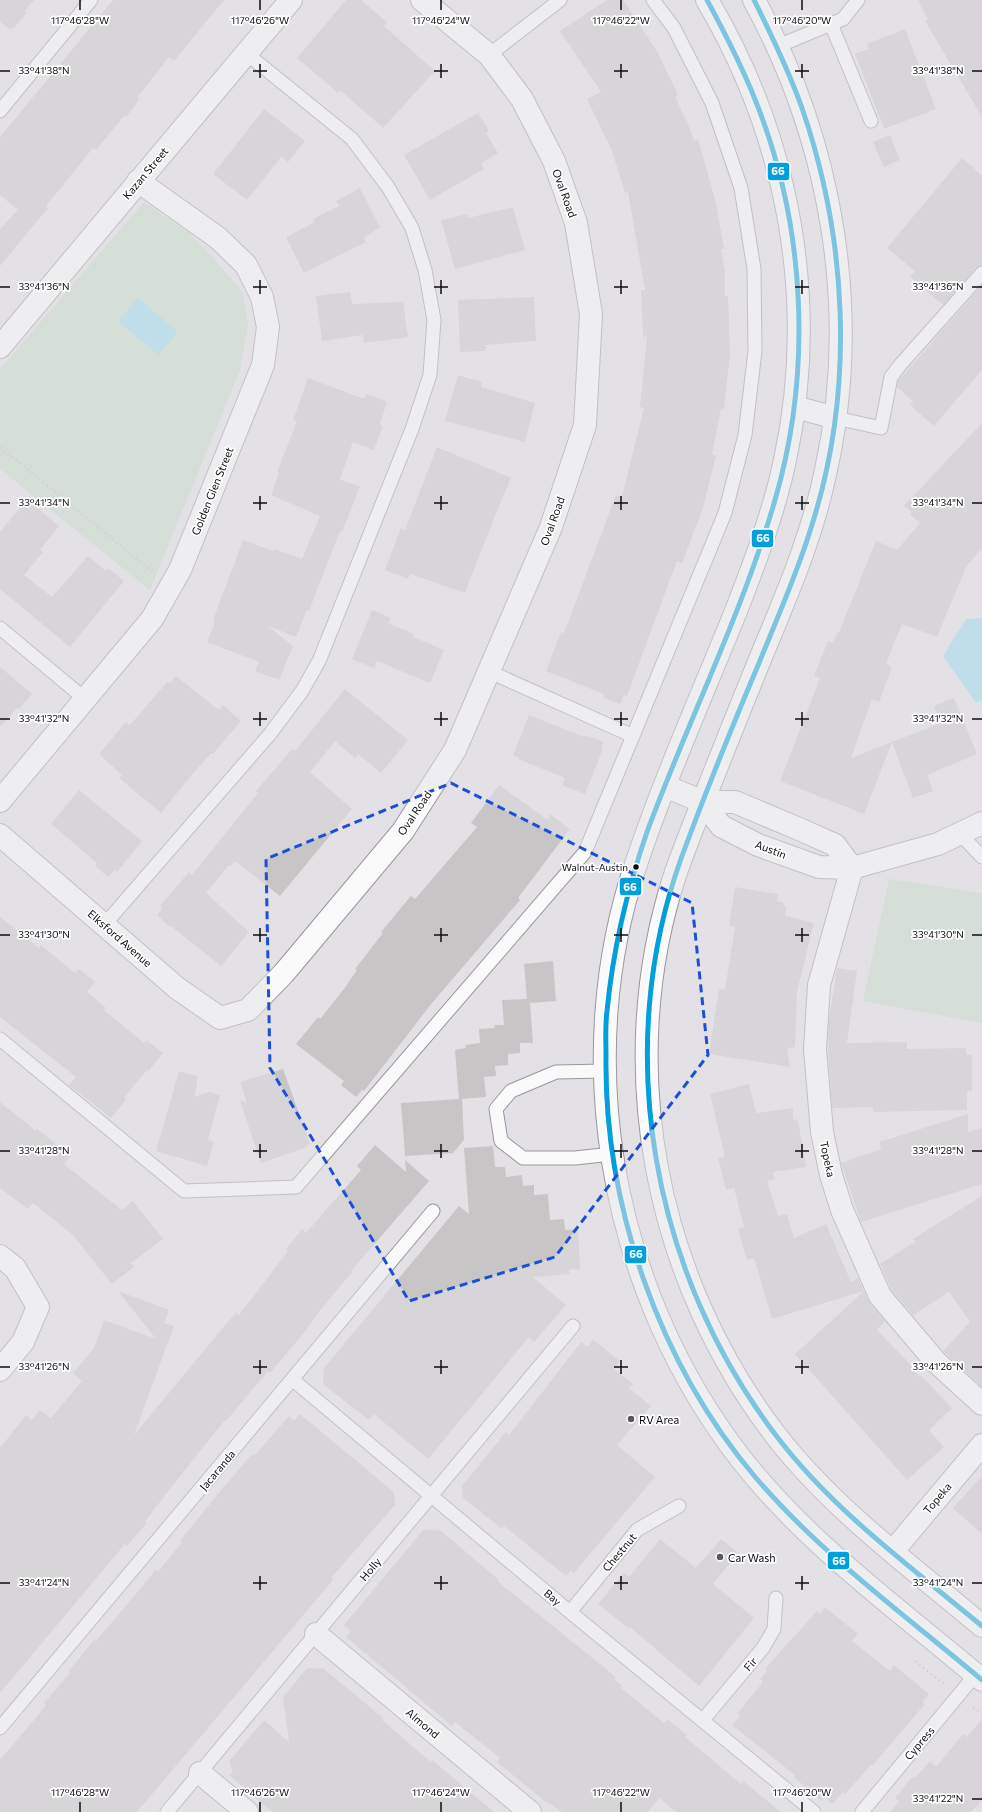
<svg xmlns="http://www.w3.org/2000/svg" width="982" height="1812" viewBox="0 0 982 1812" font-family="Commissioner,sans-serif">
<rect width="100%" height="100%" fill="#e3e1e5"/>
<!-- green -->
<path fill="#c3d9c5" d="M144,202L189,233L216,261L243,293L248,325L240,370L150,590L0,469V369Z
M889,879L982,893V1023L863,1001Z"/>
<!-- water -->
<path fill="#94d9f0" d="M138,298L178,332L158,355L118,321Z
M982,618V700L976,703L943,656L966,619Z"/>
<!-- building -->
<path fill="#c8c5c7" d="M0,0H34L25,11L27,12L14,28L13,27L11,30L0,22Z
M113,0H224L174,61L169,57L137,98L139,100L126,117L124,116L96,150L93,148L46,206L48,208L0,266V229L18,210L0,195V137Z
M346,0H361L387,22L384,26L435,71L383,128L340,90L338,93L297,58Z
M607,0H623L657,51L678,95L675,97L689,126L694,141L698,139L716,203L724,249H721L725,272V296H728L730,355L724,409H721L712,454L716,456L702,511L682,563L677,561L627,696L624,695L620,704L603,697L604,694L546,671L561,632L564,633L616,495L622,497L644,408L640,407L647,336L643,337L641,290H645L628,192L625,193L612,151L587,99L601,92L560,31Z
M918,0H982V117L925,21L928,20Z
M905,29L936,109L884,129L855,54L869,49L867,44Z
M264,109L305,141L288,162L281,157L247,200L213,174Z
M478,113L489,131L486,133L498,153L481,163L484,169L430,200L404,155Z
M890,135L900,160L884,167L873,142Z
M962,158L982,175V265L976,268L943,305L910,277L915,271L887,248Z
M360,188L380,227L364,238L366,242L304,273L286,237L315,222L313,219L339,206L336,201Z
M513,207L525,250L455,269L441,220L467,214L468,218Z
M982,285V370L934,426L910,405L913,401L897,387L898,381Z
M350,292L352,304L403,302L408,337L364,343L363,335L322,341L316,296Z
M534,297L536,341L485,345L486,351L460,352L458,300Z
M458,375L482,382L481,387L535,403L525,442L445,421Z
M308,378L364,399L366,394L387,402L380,424L383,426L374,450L353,442L340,479L360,487L342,532L340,531L309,611L307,610L296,637L268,626L293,646L279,680L255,671L259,662L207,642L215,622L213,620L243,540L273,551L274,549L302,559L320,516L271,495L279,473L277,472L297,421L293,420Z
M982,423V548L966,567L937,637L902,624L886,664L892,667L879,702L872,699L851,758L941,723L934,706L954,698L977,754L927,775L933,791L913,798L892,742L864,814L780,781L820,678L814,676L828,641L833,643L838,632H839L876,541L897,550L920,523L910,515L912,512L904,506Z
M437,447L511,478L493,521L465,593L410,574L408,579L385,570L401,528L405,530Z
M27,499L59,526L40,550L43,552L24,575L52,597L88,556L106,571L108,568L124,581L70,647L0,589V532Z
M372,610L391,618L388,623L414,634L413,637L444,650L430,683L377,661L374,668L352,659Z
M0,667L32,694L19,709L17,708L0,727Z
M176,676L219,710L223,705L241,721L213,754L211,753L189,778L161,813L119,778L122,775L99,754L126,722L130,725L168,681L170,683Z
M345,689L408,740L381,773L358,754L355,758L335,741L310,772L352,809L280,896L235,861L231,866L229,865L206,893L249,932L221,966L171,926L170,927L157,915L162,908L160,906L189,872L192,875L258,793L256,791L292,749L295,751Z
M529,715L584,737L585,735L603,742L601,748L603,749L585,794L562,785L565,778L518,759L519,758L513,755Z
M499,785L548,820L550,814L570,829L518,898L520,900L432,1003L364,1091L362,1090L356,1097L341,1085L344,1081L296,1044L318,1017L320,1019L344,989L357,970L355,969L383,933L381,932L411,896L415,899L477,827L471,823Z
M79,790L142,841L117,872L115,870L108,877L95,866L97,863L51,824Z
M735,887L778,894L777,901L784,903L783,906H786L785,916L814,923L797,992L795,1047L787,1049L790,1067L709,1054L719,989L725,990L735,927L729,926Z
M0,917L39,948L41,945L75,973L79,969L95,982L87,992L106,1008L104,1010L144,1043L146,1040L163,1053L148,1072L147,1070L124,1098L126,1100L111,1118L69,1085L76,1077L0,1017Z
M553,961L556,1001L530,1003L533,1043H520V1053L508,1054V1065L495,1066L496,1076L484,1077L486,1097L462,1099L464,1140L453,1153L405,1156L401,1103L459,1099L455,1050L466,1048L465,1045L480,1043L479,1029L495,1028L494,1025H504L502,1000L527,999L524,964Z
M837,968L857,971L847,1043L907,1042V1049L966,1048V1055H972V1091H967V1110L873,1112V1107L832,1108L828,1049L829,1020Z
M283,1069L310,1144L305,1146V1148L261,1163L240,1101L247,1103L240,1082Z
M179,1071L197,1076V1084L194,1097L209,1092L220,1095L208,1140L214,1142L207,1166L156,1151Z
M749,1084L756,1113L793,1108V1119L798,1120L806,1167L773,1172L775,1179L767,1181L778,1216L787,1214L794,1238L826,1224L851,1282L858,1278L864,1291L772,1319L754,1258L747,1260L738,1229L744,1227L734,1188L726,1190L718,1158L725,1157L710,1094Z
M0,1102L36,1131L37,1129L71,1156L64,1164L122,1210L133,1201L163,1239L131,1263L134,1267L112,1284L73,1235L33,1203L28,1209L0,1188Z
M968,1114V1132L982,1128V1184L861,1222L841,1163L881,1149L879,1142Z
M375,1145L406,1172L405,1160L429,1181L351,1271L352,1272L318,1313L303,1334L270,1373L268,1371L226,1421L225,1420L162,1499L145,1522L147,1523L127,1546L125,1544L0,1693V1448L26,1415L32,1420L40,1410L51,1418L82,1381L73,1373L94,1348L104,1320L156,1339L118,1291L169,1310L164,1323L174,1326L134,1435L236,1312L239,1315L288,1251L286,1249L302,1229L306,1233L361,1170L357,1166Z
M493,1146L495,1167H505L506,1177L522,1175L523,1186L534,1185V1195L548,1194L550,1220L564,1219L565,1230L578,1229L580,1269L569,1270L570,1274L533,1277L566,1305L534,1342L529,1337L428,1459L374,1414L369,1420L323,1384L324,1368L459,1206L469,1214L464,1148Z
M982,1196V1387L943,1351L970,1322L949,1292L913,1315L891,1289L880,1264L915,1242L913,1239Z
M864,1291L870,1304L885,1321L877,1330L908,1362L919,1377L920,1375L952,1408L929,1430L944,1447L907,1480L795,1354Z
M593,1340L620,1361L614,1369L633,1384L629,1388L651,1406L617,1445L655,1477L574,1573L571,1570L566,1576L504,1526L502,1529L463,1498L462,1486L506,1432L509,1435L581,1342L588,1347Z
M300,1414L394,1492L395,1505L331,1578L333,1580L137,1812H0V1760L39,1714L46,1705L44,1703L70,1673L68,1672L94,1640L96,1641L156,1570L158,1572L182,1542L180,1541L222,1489L252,1454L254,1456L289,1416L294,1420Z
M982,1476V1534L953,1508Z
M424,1529L441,1531L498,1579L497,1581L616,1677L614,1679L622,1686L620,1687L664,1723L667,1719L687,1735L685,1737L741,1784L743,1781L781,1812H676L659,1798L648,1812H561L551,1804L547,1803L497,1762L500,1758L455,1722L452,1726L346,1637L351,1631L344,1625Z
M660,1539L696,1568L721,1539L738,1553L713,1584L754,1618L699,1686L630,1627L628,1628L598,1604L624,1573L629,1577Z
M825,1607L858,1634L852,1641L890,1671L894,1665L929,1694L922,1702L925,1704L873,1765L872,1764L845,1794L843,1792L832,1804L824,1796L821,1801L794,1777L795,1775L732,1725L740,1716L737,1714L763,1682L760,1679L767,1671L765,1669L817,1611L820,1614Z
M307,1668L324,1669L383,1718L382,1720L431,1762L432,1760L494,1812H272L229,1775L233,1772L229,1761L264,1720L289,1742L283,1697Z
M982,1719V1800L971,1812H890L899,1801L895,1798L913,1776L915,1778L930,1761L936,1767L963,1734L967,1737Z"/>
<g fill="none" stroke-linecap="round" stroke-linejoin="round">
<defs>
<path id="lane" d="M831,24L871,121
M778,46L843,19L858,0
M489,55L560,0
M0,111L91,0
M836,418L881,428L891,377L900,365L982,273
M0,628L85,699
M490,672L633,736
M960,834L982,857
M105,924L270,734L302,691L319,661L412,429L430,375L434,320L425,270L412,228L388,187L352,139L247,54
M0,1039L184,1191L296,1187L585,852L725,513L745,435L755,351L754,269L741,188L712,103L674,28L653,0
M605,1071L556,1072L511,1091L496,1109L501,1141L523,1158H575L612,1154
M293,1380L570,1612L814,1812
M570,1612L637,1530L679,1506
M703,1720L763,1648L774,1629L776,1598
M0,1728L433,1211
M167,1812L573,1326
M862,1812L976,1674"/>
<path id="street" d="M0,347L291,0
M665,786L703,802H735L799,829L835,845L852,868
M0,801L152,619L180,570L263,365L268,327L262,297L246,265L218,238L138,181
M703,802L721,826L758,845L819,867L852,868L938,844L982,823
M0,835L177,988L220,1018L248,1010L284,973L403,831L455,750L551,527L585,425L591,314L576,223L554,161L522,99L489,55L422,0
M852,868L819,985L815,1049L822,1132L831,1175L842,1210L880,1296L936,1362L982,1404
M0,1256L15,1268L38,1307L23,1342L0,1370
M893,1551L982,1445
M316,1634L530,1812
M200,1773L247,1812"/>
<path id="secondary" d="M707,0C789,139 819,301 785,460C774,512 755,562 736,611C702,695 665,778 636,864C571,1057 610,1279 729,1443C797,1537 894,1605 982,1680
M754,0C832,142 861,311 826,470C814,529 791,585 768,640C746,693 725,746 704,799C694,824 684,849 675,875C613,1066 655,1279 777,1437C833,1509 912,1567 982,1626
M795,407L836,418"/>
</defs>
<!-- lane casing -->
<use href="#lane" stroke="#99979b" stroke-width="15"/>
<!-- street casing -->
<use href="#street" stroke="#99979b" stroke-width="24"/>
<!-- secondary casing -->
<use href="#secondary" stroke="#99979b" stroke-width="24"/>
<!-- path -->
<path stroke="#c2c1c3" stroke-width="2.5" stroke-dasharray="2 3" stroke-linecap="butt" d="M0,447L153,572
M915,1661L944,1684
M973,1707L982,1714"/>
<!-- lane -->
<use href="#lane" stroke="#fbfafb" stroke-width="13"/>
<!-- street -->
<use href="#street" stroke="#fbfafb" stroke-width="22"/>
<!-- secondary -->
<use href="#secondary" stroke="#fbfafb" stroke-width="22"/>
<defs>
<path id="bus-1" d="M707,0C726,35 744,70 758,107C806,230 812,373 775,500C742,614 688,721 647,832C627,890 613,949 607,1011C605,1026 606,1041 606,1056C604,1205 659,1364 756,1478C822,1555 905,1615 982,1680
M754,0C772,36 790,73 803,111C847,240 854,384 815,515C800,566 779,614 759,663C732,727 706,791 682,856C611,1050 652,1275 778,1438C834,1511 911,1567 982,1626"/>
</defs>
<!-- bus-1 casing -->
<use href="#bus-1" stroke="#fff" stroke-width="8"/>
<!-- bus-1 -->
<use href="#bus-1" stroke="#019fdb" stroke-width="5"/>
</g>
<!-- marked area -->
<path d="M0 0H982V1812H0ZM451,783L692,903L708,1055L555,1257L409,1301L270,1068L266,859Z" fill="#e3e1e5" fill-opacity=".55" fill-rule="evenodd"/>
<path fill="none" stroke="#1d4ed8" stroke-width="3" stroke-dasharray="8 5" stroke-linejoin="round" d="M451,783L692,903L708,1055L555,1257L409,1301L270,1068L266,859Z"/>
<!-- ticks -->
<path fill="none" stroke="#0e0c0f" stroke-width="1.5" d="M80,0V10M260,0V10M441,0V10M621,0V10M802,0V10M260,64V78M441,64V78M621,64V78M802,64V78M0,71H10M253,71H267M434,71H448M614,71H628M795,71H809M972,71H982M260,280V294M441,280V294M621,280V294M802,280V294M0,287H10M253,287H267M434,287H448M614,287H628M795,287H809M972,287H982M260,496V510M441,496V510M621,496V510M802,496V510M0,503H10M253,503H267M434,503H448M614,503H628M795,503H809M972,503H982M260,712V726M441,712V726M621,712V726M802,712V726M0,719H10M253,719H267M434,719H448M614,719H628M795,719H809M972,719H982M260,928V942M441,928V942M621,928V942M802,928V942M0,935H10M253,935H267M434,935H448M614,935H628M795,935H809M972,935H982M260,1144V1158M441,1144V1158M621,1144V1158M802,1144V1158M0,1151H10M253,1151H267M434,1151H448M614,1151H628M795,1151H809M972,1151H982M260,1360V1374M441,1360V1374M621,1360V1374M802,1360V1374M0,1367H10M253,1367H267M434,1367H448M614,1367H628M795,1367H809M972,1367H982M260,1576V1590M441,1576V1590M621,1576V1590M802,1576V1590M0,1583H10M253,1583H267M434,1583H448M614,1583H628M795,1583H809M972,1583H982M972,1799H982M80,1802V1812M260,1802V1812M441,1802V1812M621,1802V1812M802,1802V1812"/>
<!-- markers -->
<circle fill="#0e0c0f" stroke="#fff" stroke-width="1.5" cx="636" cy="867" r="3.5"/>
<g fill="#59575a" stroke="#fff" stroke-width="1.5">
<circle cx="631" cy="1419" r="4"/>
<circle cx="720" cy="1557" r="4"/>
</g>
<g text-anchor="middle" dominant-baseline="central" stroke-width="3.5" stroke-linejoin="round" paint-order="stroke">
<!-- bus labels -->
<g font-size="10" fill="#0e0c0f" stroke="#fff" text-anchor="end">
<text x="628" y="867">Walnut-Austin</text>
</g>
<!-- street labels -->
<g font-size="11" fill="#0e0c0f" stroke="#fff">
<text transform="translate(145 173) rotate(-50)">Kazan Street</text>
<text transform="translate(565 193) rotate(70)">Oval Road</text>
<text transform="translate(212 491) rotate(-68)">Golden Glen Street</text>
<text transform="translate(552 521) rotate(-70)">Oval Road</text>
<text transform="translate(414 813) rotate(-56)">Oval Road</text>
<text transform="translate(771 849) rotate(21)">Austin</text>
<text transform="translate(120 938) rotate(41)">Elksford Avenue</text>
<text transform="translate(828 1159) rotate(78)">Topeka</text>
<text transform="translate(217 1470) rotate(-50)">Jacaranda</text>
<text transform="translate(937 1498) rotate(-50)">Topeka</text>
<text transform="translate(619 1552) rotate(-50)">Chestnut</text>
<text transform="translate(370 1569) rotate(-50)">Holly</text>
<text transform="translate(553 1597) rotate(40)">Bay</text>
<text transform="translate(750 1664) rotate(-50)">Fir</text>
<text transform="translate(423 1723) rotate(40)">Almond</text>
<text transform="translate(919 1743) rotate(-50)">Cypress</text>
</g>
<!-- poi labels -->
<g font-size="11" fill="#0e0c0f" stroke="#fff" text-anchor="start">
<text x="639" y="1419">RV Area</text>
<text x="728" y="1557">Car Wash</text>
</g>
</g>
<g font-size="10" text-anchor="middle" fill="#0e0c0f" stroke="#fff" stroke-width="3.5" stroke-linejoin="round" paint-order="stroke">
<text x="80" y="24">117°46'28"W</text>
<text x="260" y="24">117°46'26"W</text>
<text x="441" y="24">117°46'24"W</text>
<text x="621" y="24">117°46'22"W</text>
<text x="802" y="24">117°46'20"W</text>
<text x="44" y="74">33°41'38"N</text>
<text x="938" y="74">33°41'38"N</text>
<text x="44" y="290">33°41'36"N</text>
<text x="938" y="290">33°41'36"N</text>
<text x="44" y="506">33°41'34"N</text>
<text x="938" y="506">33°41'34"N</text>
<text x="44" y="722">33°41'32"N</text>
<text x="938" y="722">33°41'32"N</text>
<text x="44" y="938">33°41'30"N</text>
<text x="938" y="938">33°41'30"N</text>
<text x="44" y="1154">33°41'28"N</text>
<text x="938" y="1154">33°41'28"N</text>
<text x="44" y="1370">33°41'26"N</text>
<text x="938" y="1370">33°41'26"N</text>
<text x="44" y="1586">33°41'24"N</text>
<text x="938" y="1586">33°41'24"N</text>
<text x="80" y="1796">117°46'28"W</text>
<text x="260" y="1796">117°46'26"W</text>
<text x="441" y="1796">117°46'24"W</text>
<text x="621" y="1796">117°46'22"W</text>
<text x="802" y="1796">117°46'20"W</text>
<text x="938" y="1802">33°41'22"N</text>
</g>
<g stroke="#fff" stroke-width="1.5">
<rect x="767" y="162" width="23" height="19" rx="4" fill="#019fdb"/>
<rect x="751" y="529" width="23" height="19" rx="4" fill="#019fdb"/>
<rect x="619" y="877" width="23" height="19" rx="4" fill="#019fdb"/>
<rect x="624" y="1245" width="23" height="19" rx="4" fill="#019fdb"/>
<rect x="827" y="1551" width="23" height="19" rx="4" fill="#019fdb"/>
</g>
<g font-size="11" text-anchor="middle" font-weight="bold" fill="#fff">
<text x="778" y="175">66</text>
<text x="763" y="542">66</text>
<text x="630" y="891">66</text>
<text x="636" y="1258">66</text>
<text x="839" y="1565">66</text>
</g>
</svg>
